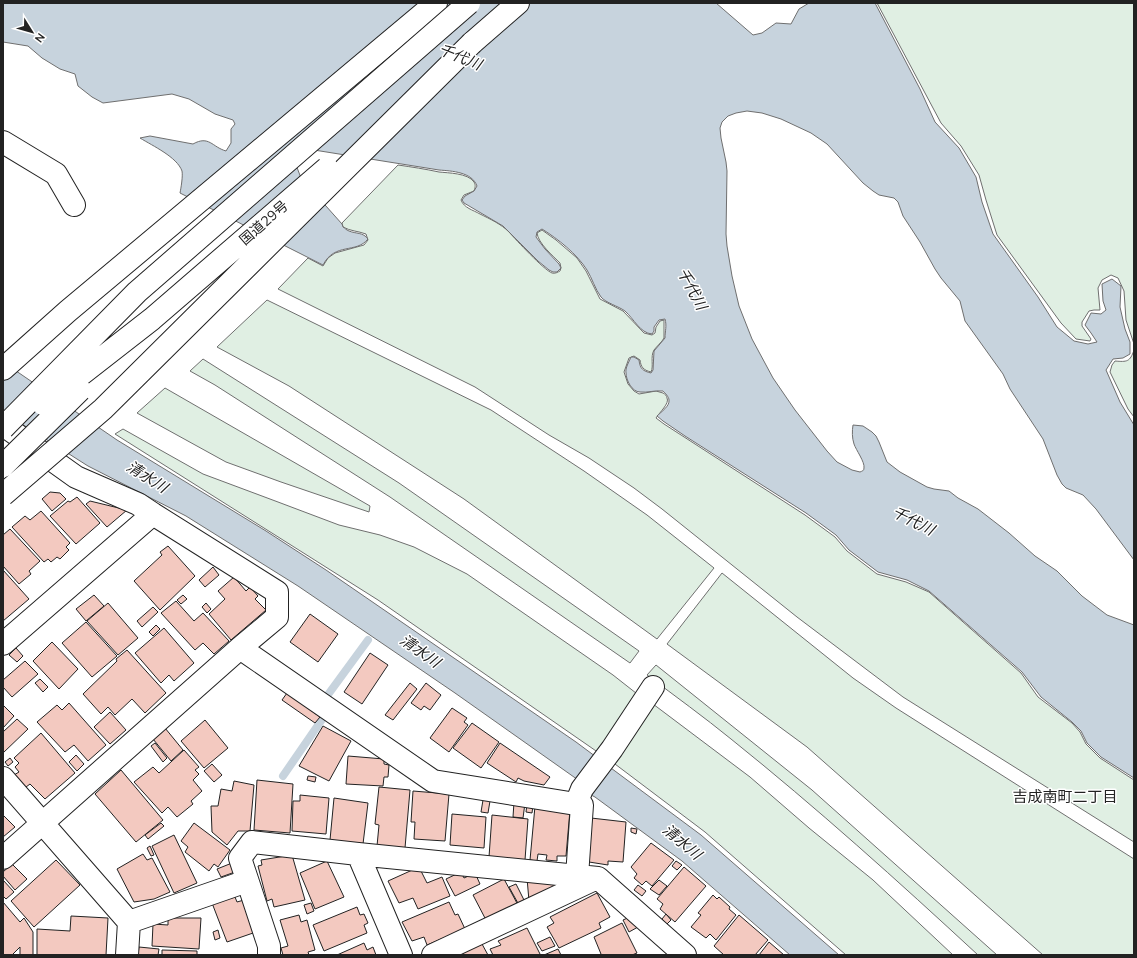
<svg xmlns="http://www.w3.org/2000/svg" width="1137" height="958" viewBox="0 0 1137 958" font-family="'Nunito Sans','Noto Sans JP',sans-serif">
<rect width="100%" height="100%" fill="#fff"/>
<!-- green -->
<path fill="#e0efe3" stroke="#6f6f6f" d="M877,3H1134V344L1126,320L1124,291L1118,278L1111,275L1102,280L1098,288L1100,310H1094L1089,311L1082,322V326L1091,339L1090,341L1076,339L1061,323L997,235L986,200L979,175L961,146L941,123Z
M398,165C412,167 425,169 439,172C448,173 468,173 474,182C476,185 475,188 474,191L464,195L461,200C464,208 473,210 480,214C490,219 501,224 509,232C516,240 544,270 552,273C555,274 558,272 560,271L561,268L560,263C553,256 538,243 537,233L542,230L556,240L577,258L586,271L600,299L623,311L644,333L652,335L655,333L656,327L660,321L664,320V338C662,342 657,346 654,350C650,357 654,366 651,372C643,370 641,367 640,360L634,356L629,358L624,372L628,384L634,391L639,394L656,391L663,393C665,394 667,396 667,398C670,403 659,413 656,418L664,424L805,515L835,537L847,551L877,574L906,582L929,592L1021,673L1038,697L1072,723L1080,732L1086,744L1100,758L1134,780V842L903,697L797,617L662,509L634,488L589,458L549,435L475,387L278,289L308,258L323,266L328,258L335,253L364,245L368,240L366,234C358,231 350,231 343,227L342,223Z
M267,300L491,410L584,471L647,515L714,568L657,639L464,499L289,386L217,347Z
M1134,350V417L1128,409L1110,372L1112,365L1115,361C1127,362 1130,362 1134,350Z
M203,359L399,483L639,651L630,663L390,497L215,385L190,371Z
M165,388L370,506L369,512L281,482L226,462L137,413Z
M123,429L203,474L278,502L339,525L380,535L414,547L467,574L613,675L641,697L599,753L378,600L115,434Z
M722,573L853,678L896,708L1134,859V955H1043L807,747L667,644Z
M656,665L812,790L997,955H978C898,881 817,808 731,739C704,717 675,696 647,675Z
M649,701L750,777L809,828L873,880L953,955H846L705,832L611,761Z"/>
<!-- water -->
<path fill="#c7d3dd" stroke="#6f6f6f" d="M3,3H716L753,35L762,33L776,23L791,24L799,9L809,3H875L920,89L935,122L959,148L976,177L982,202L993,234L1038,297L1057,327L1074,341L1088,344L1097,342L1091,333L1085,325L1091,313L1101,314L1106,310L1103,301L1102,284L1112,279L1121,286L1120,307L1125,329L1130,342V354L1123,358L1113,359L1106,370L1120,402L1134,425V560L1096,509L1083,495L1066,488L1062,484L1057,475L1043,439L1010,389L1003,374L965,321L960,301L941,278L935,269L920,242L903,216L898,202L894,198L879,195L873,191L863,183L827,144L811,133L781,119L762,113L747,111L736,113L728,116L722,122L720,128L721,138L726,162L727,171L726,234L727,246L732,276L739,306L752,339L773,378L795,410L827,451L837,462L852,470L860,472C862,471 864,471 864,468C865,462 856,450 854,444C852,438 852,431 853,425L863,426L872,432L876,436L879,442L887,462L900,472L927,487L934,489L949,491L958,498L978,509L1009,533L1035,556L1057,571L1082,596L1107,615L1134,625V778L1101,757L1087,743L1081,731L1072,722L1041,697L1022,672L929,591L907,580L878,572L849,550L836,535L806,513L685,436L663,421L657,416C661,412 670,406 669,400C669,397 665,393 663,391C654,390 648,393 640,392C632,392 626,380 626,373C625,368 629,362 631,357H634L639,360C640,369 643,371 651,373L653,370L654,351L665,338C665,331 667,326 665,319L659,320L654,327V331L652,334C640,333 634,319 625,311C618,306 606,303 601,297C595,289 592,278 587,270C577,254 558,239 542,229L537,232L536,237L545,249L559,264L561,268L557,272H553L549,270L538,261L503,226L464,203L462,200L465,196L474,191L477,186C472,172 452,171 439,170L314,150L293,157L301,178L342,224L343,227C345,228 346,230 349,231C356,234 363,232 368,239C356,254 335,242 323,265L180,193C181,188 183,176 182,171C177,157 153,146 140,138L150,136L193,144C209,135 212,147 226,151L231,143V129L235,124L233,120L215,114L189,99L172,94L103,103L92,97L78,86L75,74L60,69L42,58L28,46L3,42Z
M3,362L117,440L266,531L326,570L576,742L701,835L839,955H790L682,861L595,797L587,793L581,782L455,693L298,586L186,516L88,466L14,419L3,411Z"/>
<g fill="none" stroke-linecap="round" stroke-linejoin="round">
<!-- stream -->
<path stroke="#c7d3dd" stroke-width="8" d="M327,696L368,640
M283,776L323,718"/>
</g>
<!-- building -->
<path fill="#f3c9c0" stroke="#222" d="M50,492L60,493L66,499L52,511L42,499Z
M77,497L100,523L76,544L50,516L68,501L70,502Z
M90,501L127,510L107,527L86,504Z
M41,511L70,543L66,547L69,550L60,559L57,557L51,562L48,559L44,562L12,527L25,516L30,520Z
M10,529L40,561L29,571L31,574L19,584L3,566V535Z
M168,546L195,576L160,610L134,581L162,555L160,552Z
M213,567L219,575L205,587L199,580Z
M3,570L29,599L3,621Z
M234,577L246,591L250,587L258,596L255,599L266,610L231,640L209,614L225,599L218,591Z
M94,595L104,606L86,621L76,609Z
M183,595L187,599L181,604L177,600Z
M176,601L194,621L203,613L229,641L214,654L203,643L195,650L161,613Z
M108,603L138,638L118,655L87,621Z
M206,603L211,609L207,613L202,607Z
M153,607L158,612L142,627L137,621Z
M310,614L338,634L318,662L290,642Z
M86,622L117,656L92,677L62,643Z
M156,625L160,629L153,636L149,632Z
M164,628L194,663L174,681L169,675L161,683L135,653Z
M52,642L78,669L59,689L33,661Z
M16,648L23,656L17,662L9,655Z
M127,650L166,693L145,713L132,699L115,715L108,707L101,714L83,694L117,661L116,659Z
M370,653L388,665L362,704L344,692Z
M25,661L38,674L12,697L3,687V680Z
M40,679L48,687L43,692L35,683Z
M410,683L417,689L393,720L385,715Z
M426,683L441,695L430,710L424,706L421,710L411,703Z
M287,693L320,717L315,723L282,700Z
M69,703L106,745L88,761L74,745L65,752L37,722L57,705L62,710Z
M3,705L14,716L3,728Z
M452,708L467,718L464,722L468,725L449,752L430,738Z
M110,712L126,730L110,744L94,727Z
M17,719L28,729L3,753V732Z
M205,720L228,748L204,768L181,741Z
M472,723L499,742L481,768L453,748Z
M323,726L351,741L329,781L299,766Z
M165,728L183,750L171,761L153,739Z
M41,733L75,773L45,799L30,784L26,787L14,775L19,772L15,767L19,763L14,758Z
M155,743L167,758L163,762L151,746Z
M500,743L550,777L544,785L524,781L518,778L516,782L487,763Z
M184,750L199,767L195,770L199,774L193,780L202,791L191,801L193,804L177,817L168,807L162,813L134,782L153,767L159,773Z
M76,755L84,764L77,771L69,762Z
M348,756L384,759V764L389,765L388,777H384L383,786L346,784Z
M10,758L13,762L8,766L5,762Z
M212,764L222,775L214,782L204,771Z
M121,770L163,820L136,842L95,794Z
M308,776L316,777L315,782L307,780Z
M257,780L293,784L290,833L254,830Z
M234,781L254,785L250,831H238L227,845L212,832L211,806H218L221,789L232,791Z
M379,787L410,790L405,848L377,846L379,825L375,824Z
M413,791L449,794L445,841L414,839L415,822H411Z
M300,795L329,798L326,834L292,831L293,801H300Z
M334,798L368,803L363,844L330,840Z
M483,800L490,801L488,813L481,812Z
M514,802L525,803L523,818L513,817Z
M527,804L533,805L532,813L526,812Z
M535,806L570,810L566,856H557V861L546,860L547,855L538,854L537,861L530,860Z
M452,814L486,817L484,848L450,845Z
M3,815L15,827L3,837Z
M492,815L528,819L525,860L489,857Z
M591,818L626,822L623,862L608,861V865L589,862Z
M161,823L164,826L148,839L145,835Z
M194,823L230,850L218,867L214,864L209,871L185,852L188,847L181,841Z
M631,828L637,829L636,834L631,832Z
M174,835L197,883L174,893L152,846Z
M651,843L674,860L652,886L646,881L642,885L634,878L637,874L631,867Z
M150,846L154,855L151,856L147,848Z
M143,854L147,860L152,858L170,892L154,899L134,902L117,869Z
M292,855L305,900L274,907L272,899L267,901L258,866L262,865L261,860Z
M56,860L80,885L34,927L11,901Z
M327,861L344,897L315,909L300,873Z
M676,861L682,865L677,870L672,866Z
M232,863L235,872L221,877L217,869Z
M12,864L27,879L15,890L3,876V872Z
M419,867L427,883L442,877L450,896L418,909L413,898L399,903L388,881Z
M684,867L706,886L675,922L660,909L663,904L657,899Z
M461,872L464,878L475,873L480,884L455,896L446,879Z
M527,878L559,882L560,887L529,901Z
M504,879L518,905L486,920L473,895Z
M3,880L14,892L6,899L3,896Z
M659,880L667,886L659,895L650,889Z
M516,884L525,902L519,905L509,887Z
M638,885L646,891L642,896L634,890Z
M597,893L610,917L599,923L601,928L559,948L547,927L554,923L550,917Z
M713,895L717,899L719,897L730,907L729,909L736,915L716,940L710,934L706,938L691,927L701,915L698,913Z
M235,897L237,902L244,900L256,932L227,942L212,903Z
M3,902L20,922L24,918L33,932V955H20V947L12,955H3Z
M449,902L455,915L458,914L465,929L427,945L424,937L412,941L402,922Z
M311,903L314,911L307,914L304,905Z
M357,907L360,915L364,914L368,923L364,925L367,933L324,951L313,925Z
M666,914L671,920L667,924L662,919Z
M299,915L301,922L307,920L315,950L308,952L309,955H283L281,948L288,946L280,920Z
M739,915L768,940L755,955H724L714,946Z
M71,916L108,918L106,955H37V929L70,931Z
M632,916L638,927L629,932L623,920Z
M168,918H201L199,949L152,946L153,924L168,925Z
M622,923L637,953L632,955H599L601,954L594,937Z
M527,928L540,954L539,955H493L490,949L501,945L498,941Z
M218,930L220,938L215,940L213,932Z
M550,937L555,946L542,951L537,943Z
M769,942L784,955H759Z
M364,943L367,950L373,947L376,955H337Z
M482,944L488,955H458Z
M139,947L159,949L158,955H138Z
M558,949L561,955H544Z
M162,950L197,951V955H162Z"/>
<g fill="none" stroke-linecap="round" stroke-linejoin="round">
<defs>
<path id="street" d="M3,142L56,174L74,205
M3,425L76,477L138,504L153,514L277,592V617L240,648L3,858
M3,644L153,514
M240,648L433,781L582,805L577,876
M3,778L129,922L127,955
M576,804L582,789L612,749L653,687
M358,854L401,955
M129,922L247,881
M269,955V946L240,858L252,842L358,854L598,878L685,955
M433,955L597,878"/>
<path id="highway" d="M472,43L518,3
M3,369L68,311L436,3"/>
</defs>
<!-- street casing -->
<use href="#street" stroke="#222" stroke-width="24"/>
<!-- highway casing -->
<use href="#highway" stroke="#222" stroke-width="24"/>
<!-- street -->
<use href="#street" stroke="#fff" stroke-width="22"/>
<!-- highway -->
<use href="#highway" stroke="#fff" stroke-width="22"/>
<defs>
<path id="highway-bridge" d="M43,404L152,319L327,168
M3,428L137,292L469,3
M3,466L80,390
M3,495L103,409L472,43"/>
</defs>
<!-- highway-bridge casing -->
<use href="#highway-bridge" stroke="#222" stroke-width="24" stroke-linecap="butt"/>
<!-- highway-bridge -->
<use href="#highway-bridge" stroke="#fff" stroke-width="22"/>
</g>
<g text-anchor="middle" dominant-baseline="central" stroke-width="3" stroke-linejoin="round" paint-order="stroke">
<!-- street labels -->
<g font-size="14" fill="#222" stroke="#fff">
<text transform="translate(264 223) rotate(-41)">国道29号</text>
</g>
<!-- water labels -->
<g font-size="15" font-style="italic" fill="#222" stroke="#fff">
<text transform="translate(460 57) rotate(22)">千代川</text>
<text transform="translate(692 289) rotate(62)">千代川</text>
<text transform="translate(147 477) rotate(32)">清水川</text>
<text transform="translate(913 521) rotate(27)">千代川</text>
<text transform="translate(420 651) rotate(35)">清水川</text>
<text transform="translate(682 842) rotate(40)">清水川</text>
</g>
<!-- neighbourhood labels -->
<g font-size="15" fill="#222" stroke="#fff">
<text x="1065" y="797">吉成南町二丁目</text>
</g>
</g>
<!-- border -->
<rect width="1137" height="958" fill="none" stroke="#222222" stroke-width="8"/>
<!-- north arrow -->
<g transform="translate(32 32) rotate(127)" stroke="#ffffff" stroke-width="3" paint-order="stroke">
<path d="M0-3L7 15L0 10L-7 15Z" fill="#222222"/>
<text y="-6" font-size="11" font-weight="bold" text-anchor="middle" fill="#222222">N</text>
</g>
</svg>
